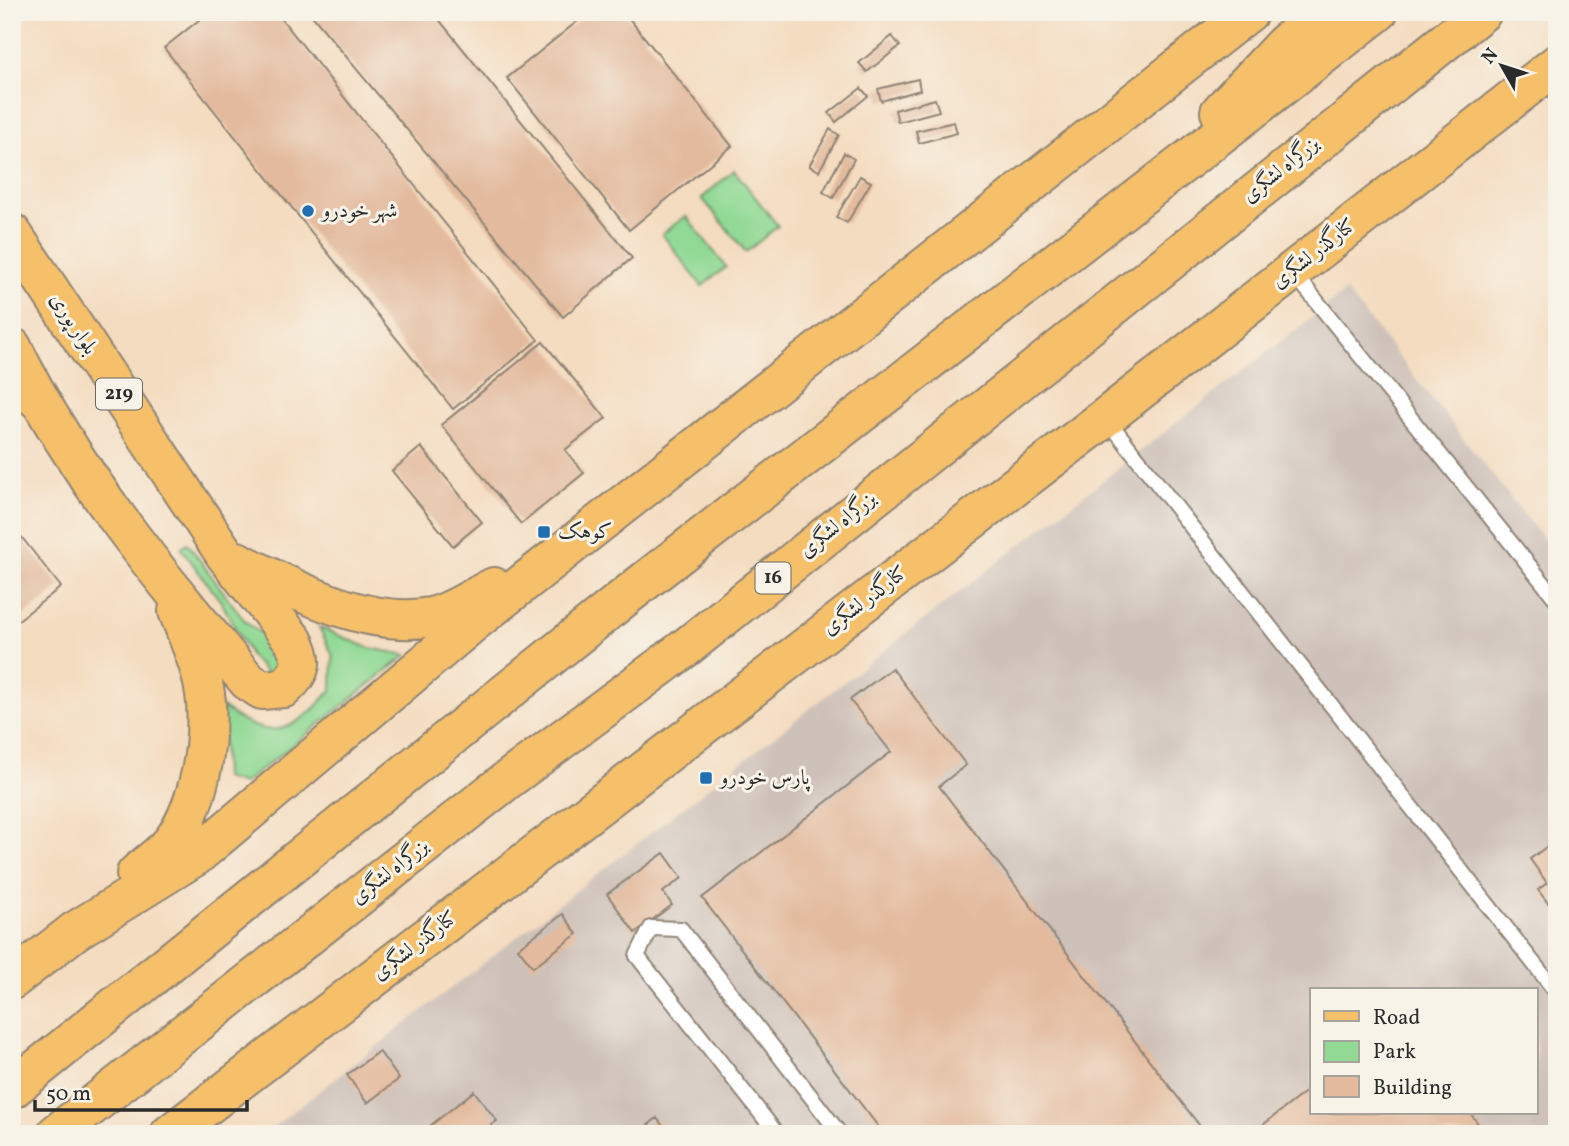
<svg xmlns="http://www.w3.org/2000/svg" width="1569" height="1146" viewBox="0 0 1569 1146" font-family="Vollkorn,Amiri,serif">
<rect width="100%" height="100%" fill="#f7f3e8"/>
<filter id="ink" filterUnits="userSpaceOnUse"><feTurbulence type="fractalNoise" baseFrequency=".0143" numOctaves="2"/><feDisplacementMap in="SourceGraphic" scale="14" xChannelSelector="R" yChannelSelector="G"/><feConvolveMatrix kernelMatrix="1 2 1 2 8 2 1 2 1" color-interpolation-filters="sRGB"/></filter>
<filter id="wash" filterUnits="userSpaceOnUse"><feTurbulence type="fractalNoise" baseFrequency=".00686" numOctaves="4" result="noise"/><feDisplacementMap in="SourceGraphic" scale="28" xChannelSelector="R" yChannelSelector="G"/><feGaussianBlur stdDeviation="1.57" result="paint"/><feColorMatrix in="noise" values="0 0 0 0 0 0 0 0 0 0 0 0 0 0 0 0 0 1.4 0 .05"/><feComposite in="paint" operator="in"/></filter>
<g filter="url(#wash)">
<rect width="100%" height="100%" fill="#f4dcc0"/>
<!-- industrial -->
<path fill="#cec1b9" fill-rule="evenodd" d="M1346,291L1557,556V1134H264ZM1312,990H1536V1113H1312Z"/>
<!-- green -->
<path fill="#91d994" stroke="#5e8260" stroke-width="2" d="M734,170L778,226L746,252L702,198Z
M686,216L726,267L702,286L662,234Z
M187,543L245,621L281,650L287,659L272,679L251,657L222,603L181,548Z
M319,627L369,648L407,655L243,784L224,778L222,707C269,745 296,732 332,689L333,656Z"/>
<g id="blocks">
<!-- building -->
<path fill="#e3ba9d" d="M209,12H276L538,340L453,409L164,48Z
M309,12H433L632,258L563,317Z
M589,12H624L732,146L629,230L507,78Z
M892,36L900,46L867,72L859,63Z
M918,79L920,90L881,101L878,89Z
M861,88L868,96L836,122L829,113Z
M935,99L939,111L898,122L895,110Z
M954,122L957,133L919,143L916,131Z
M830,129L839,135L819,171L809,166Z
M844,153L854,159L833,198L823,192Z
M860,176L871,182L847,223L836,217Z
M543,342L606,418L565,450L584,473L521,524L441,425Z
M421,447L482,522L453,546L392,471Z
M12,525L61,587L12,625Z
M892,668L966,765L939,786L1206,1134H884L702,898L891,752L850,700Z
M1557,839V896L1548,903L1538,890L1547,883L1530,859Z
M664,853L682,878L663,892L672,905L635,933L607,894Z
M563,914L577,934L533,967L518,948Z
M379,1051L399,1079L367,1103L347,1075Z
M1312,1087V1113H1470L1486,1134H1251Z
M474,1091L497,1121L491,1125L497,1134H420Z
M657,1118L669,1134H637Z"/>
</g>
</g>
<g filter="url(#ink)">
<use href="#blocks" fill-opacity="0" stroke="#908476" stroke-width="2"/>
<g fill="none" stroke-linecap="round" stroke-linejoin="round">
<defs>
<path id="lane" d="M1293,272L1557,600
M1106,418L1557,993
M777,1134L637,956L651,928L681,929L840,1134"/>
<path id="primary" d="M12,233L226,556L293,640C305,661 302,672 284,688L262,690L248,681C160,576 72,471 12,347
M237,561C293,589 367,629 431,617C452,613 475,596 494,587
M136,874C147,864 162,854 172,842C199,805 209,748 206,703C204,672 189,640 178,611
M12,980L75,931L196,856L475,621L1249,12
M170,1134L1106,417L1557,64"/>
<path id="highway" d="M1220,112L1284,44L1321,12
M12,375L37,399
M12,1089L640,585L1378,12
M56,1134L506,781L684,649L1482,12"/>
</defs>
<!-- lane casing -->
<use href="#lane" stroke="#908476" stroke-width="18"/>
<!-- primary casing -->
<use href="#primary" stroke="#908476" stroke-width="42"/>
<!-- highway casing -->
<use href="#highway" stroke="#908476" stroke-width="42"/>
<!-- path -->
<path stroke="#908476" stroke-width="4.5" stroke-dasharray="2 5" stroke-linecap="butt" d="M12,1123L21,1134"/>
<!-- lane -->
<use href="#lane" stroke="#fff" stroke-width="14"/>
<!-- primary -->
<use href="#primary" stroke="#f6c06b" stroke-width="38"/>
<!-- highway -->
<use href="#highway" stroke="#f6c06b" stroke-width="38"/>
</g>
</g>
<!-- markers -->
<g fill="#1f6fb2" stroke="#f7f3e8" stroke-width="2.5">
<circle cx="308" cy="211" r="7"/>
<rect x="537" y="525" width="14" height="14" rx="3.5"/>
<rect x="699" y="771" width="14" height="14" rx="3.5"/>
</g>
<g text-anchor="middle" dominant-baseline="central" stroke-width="6" stroke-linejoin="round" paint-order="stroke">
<!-- shield labels -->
<g fill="#f7f3e8" stroke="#686764" stroke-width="2">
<rect x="96" y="378.5" width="46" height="31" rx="5"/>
<rect x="755.5" y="562.5" width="35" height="31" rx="5"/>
</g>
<g font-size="19" font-weight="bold" fill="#2b2b2b">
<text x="119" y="394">219</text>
<text x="773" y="578">16</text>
</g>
<!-- street labels -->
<g font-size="21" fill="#2b2b2b" stroke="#f7f3e8">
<text transform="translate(1281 170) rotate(-39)">بزرگراه لشگری</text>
<text transform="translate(1314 254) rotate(-38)">کنارگذر لشگری</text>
<text transform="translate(73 324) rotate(57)">بلوار پوری</text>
<text transform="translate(838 525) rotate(-39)">بزرگراه لشگری</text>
<text transform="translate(865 601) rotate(-37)">کنارگذر لشگری</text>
<text transform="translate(390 872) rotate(-38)">بزرگراه لشگری</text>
<text transform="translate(415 946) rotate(-37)">کنارگذر لشگری</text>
</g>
<!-- poi labels -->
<g font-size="21" fill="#2b2b2b" stroke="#f7f3e8" text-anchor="start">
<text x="322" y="211">شهر خودرو</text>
<text x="558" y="532">کوهک</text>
<text x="720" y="778">پارس خودرو</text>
</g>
</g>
<!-- margin -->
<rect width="1569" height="1146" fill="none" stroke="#f7f3e8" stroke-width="42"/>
<!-- legend -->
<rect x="1310" y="988" width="228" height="126" fill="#f7f3e8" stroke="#a5a39c" stroke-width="2"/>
<rect x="1324" y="1011" width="35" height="10" fill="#f6c06b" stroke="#a5a39c" stroke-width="2"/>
<text x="1373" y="1024" font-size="21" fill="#2b2b2b">Road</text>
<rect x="1324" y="1041" width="35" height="21" fill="#91d994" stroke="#a5a39c" stroke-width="2"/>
<text x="1373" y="1058" font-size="21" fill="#2b2b2b">Park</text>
<rect x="1324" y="1076" width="35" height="21" fill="#e3ba9d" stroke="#a5a39c" stroke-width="2"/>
<text x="1373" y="1094" font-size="21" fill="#2b2b2b">Building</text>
<!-- north arrow -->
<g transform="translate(1502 66) rotate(309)" stroke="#f7f3e8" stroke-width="5" paint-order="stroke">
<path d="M0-5L12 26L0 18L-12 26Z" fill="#2b2b2b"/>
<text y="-10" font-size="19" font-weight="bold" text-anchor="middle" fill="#2b2b2b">N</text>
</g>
<!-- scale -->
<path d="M35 1100v10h212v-10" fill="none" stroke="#2b2b2b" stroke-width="3.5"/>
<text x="46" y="1100" font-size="21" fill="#2b2b2b" stroke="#f7f3e8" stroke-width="5" paint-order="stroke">50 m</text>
</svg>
